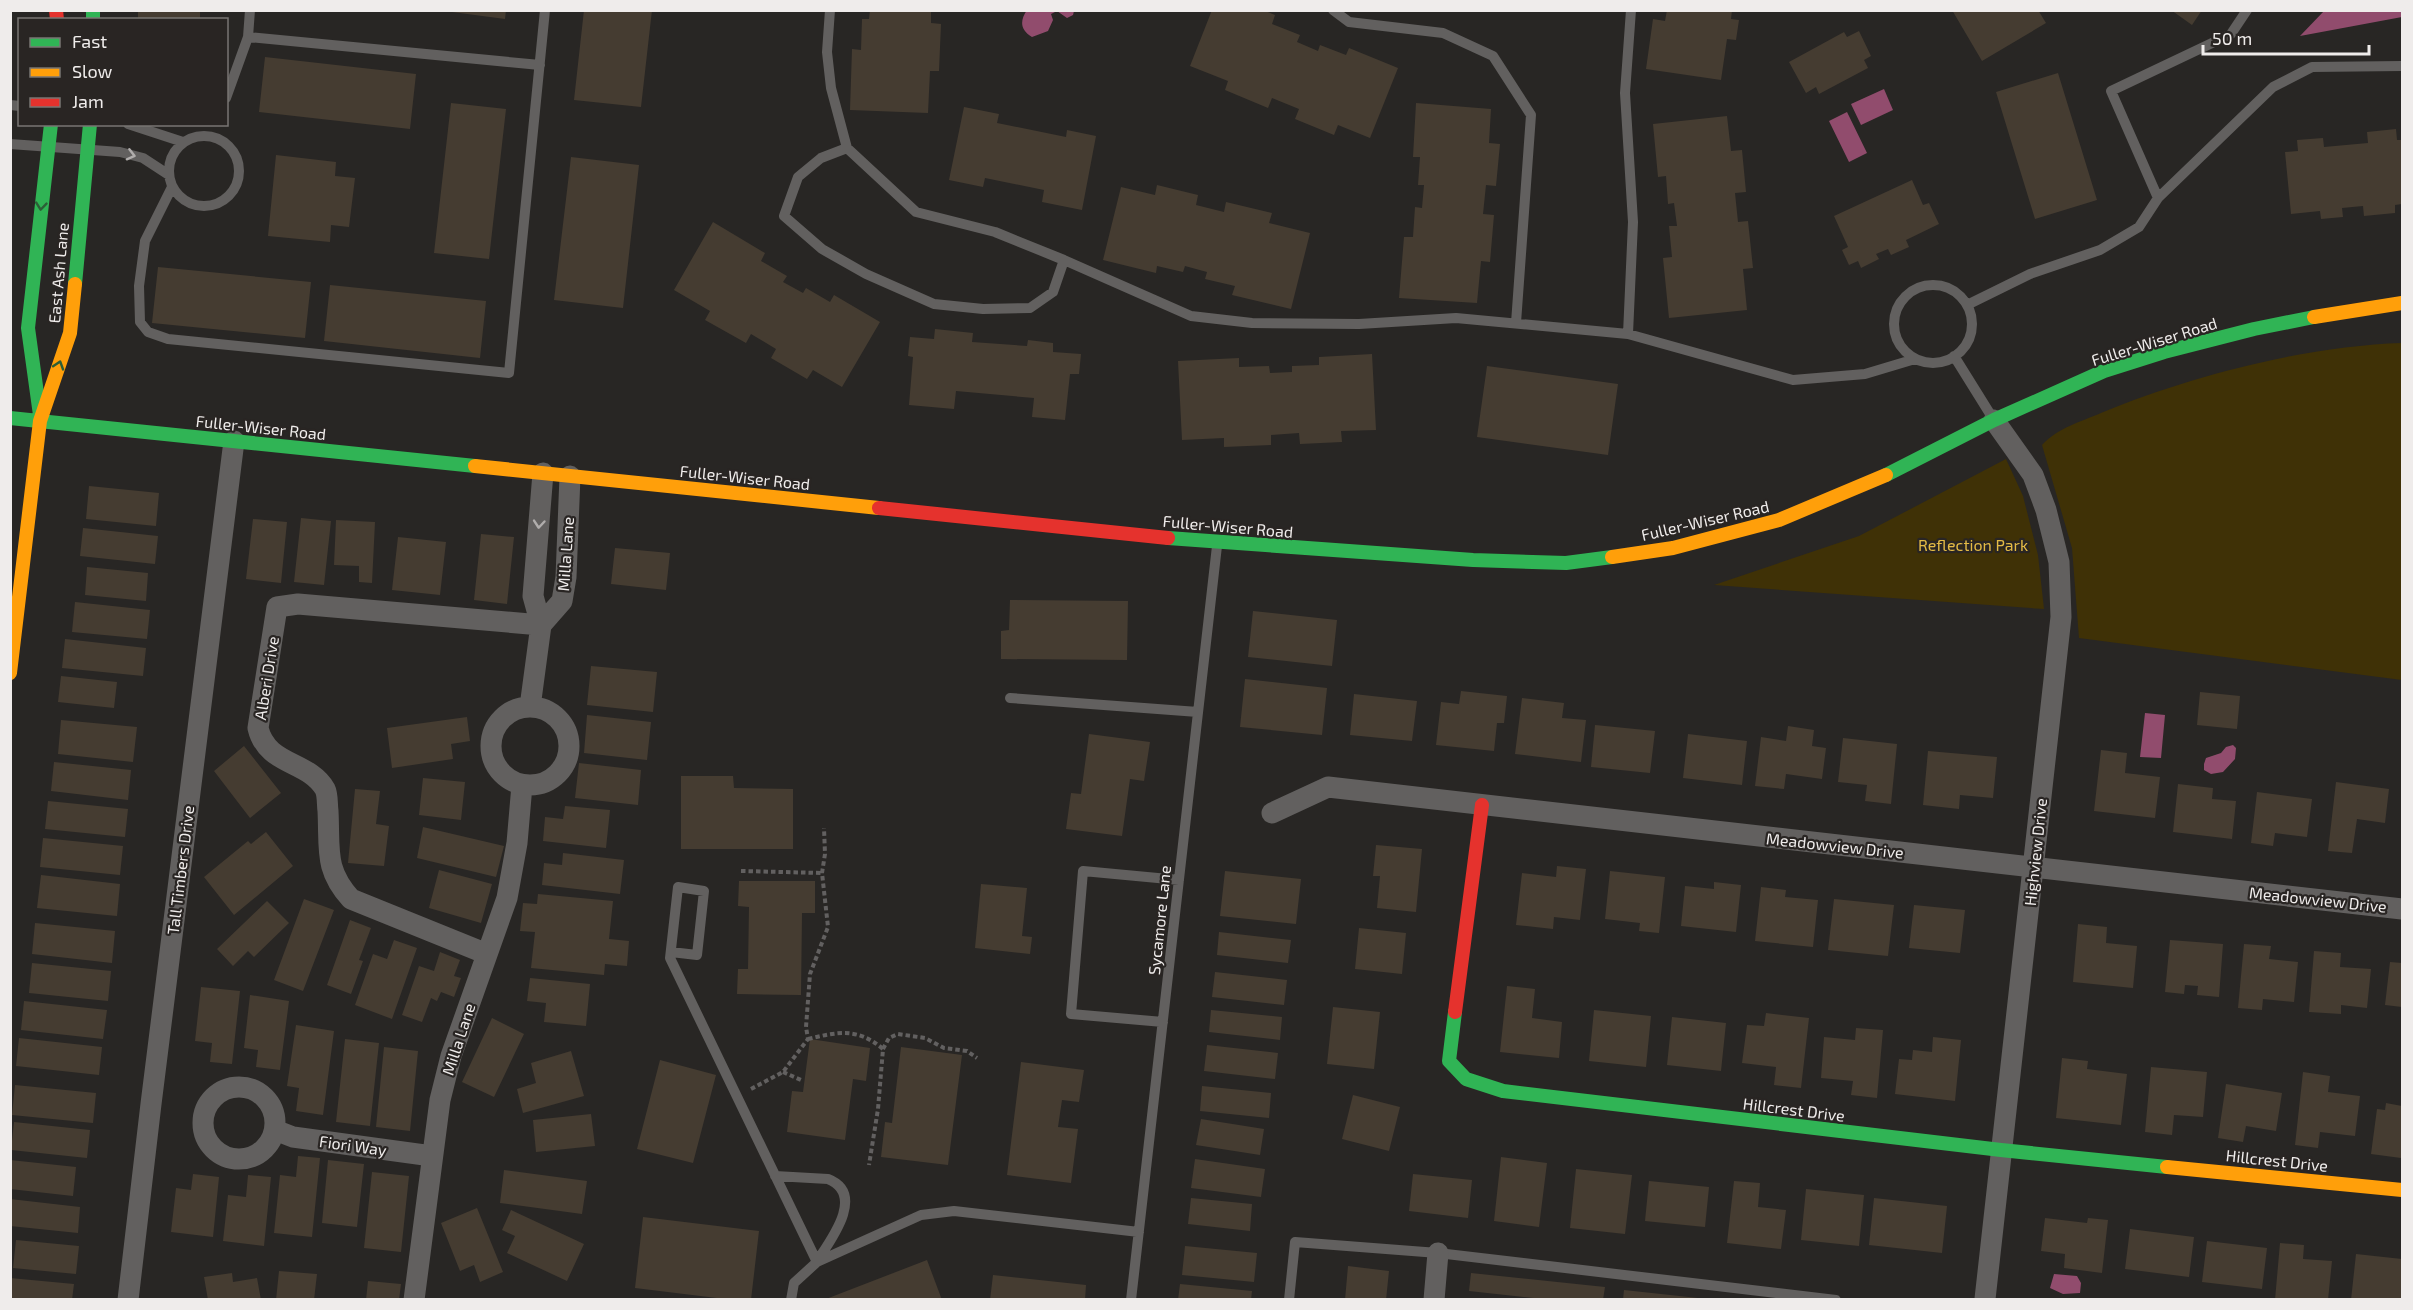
<svg xmlns="http://www.w3.org/2000/svg" width="2413" height="1310" viewBox="0 0 2413 1310" font-family="'Exo 2',sans-serif">
<rect width="100%" height="100%" fill="#282624"/>
<!-- green -->
<path fill="#3f3106" d="M2402,343V680L2079,638L2072,548L2042,445C2058,428 2080,422 2101,413C2190,376 2306,346 2402,343Z
M2006,459L2023,496L2038,555L2044,609L1714,585L1859,536Z"/>
<!-- water -->
<path fill="#914c6d" d="M1027,10H1074V11L1073,15L1067,18L1057,11L1051,14L1053,20L1048,31L1032,37C1021,30 1019,22 1027,10Z
M2324,11H2402V17L2300,36Z
M1884,89L1893,110L1861,125L1851,104Z
M1847,112L1867,153L1849,162L1829,121Z
M2145,713L2165,715L2161,758L2140,757Z
M2233,745L2236,748L2235,759L2223,772L2211,774L2204,770V764L2206,758L2221,753L2226,747Z
M2054,1274L2077,1276L2081,1283L2080,1293L2063,1294L2050,1288Z"/>
<!-- building -->
<path fill="#453c31" d="M138,10H200V20H138Z
M437,10H506L505,19Z
M584,10H652L641,107L574,100Z
M870,10H931V23L941,24L939,71H930L928,113L850,110L852,49L861,50L862,19H869Z
M1212,10H1263L1275,15L1272,24L1300,35L1297,42L1318,51L1320,45L1346,55L1349,48L1398,68L1370,138L1338,125L1334,135L1295,119L1299,109L1272,98L1268,108L1225,90L1228,81L1190,66Z
M1667,10H1732L1731,19L1739,20L1736,40L1727,39L1721,80L1646,69L1653,19L1665,21Z
M1952,10H2038L2046,23L1982,61Z
M2171,10H2202L2192,25Z
M1859,31L1871,56L1864,60L1868,68L1819,94L1816,87L1806,93L1789,62L1844,32L1847,37Z
M265,57L416,74L410,129L259,112Z
M2058,73L2097,200L2035,219L1996,92Z
M451,103L506,109L489,259L434,253Z
M1416,103L1491,109L1489,143L1500,144L1496,186L1486,185L1483,214L1494,215L1490,262L1481,261L1477,303L1399,298L1404,237H1413L1415,207L1422,208L1424,185H1418L1420,157H1413Z
M964,107L999,114L997,123L1066,137L1067,130L1096,136L1082,210L1042,202L1044,190L985,178L983,187L949,180Z
M1727,116L1731,151L1742,150L1746,192L1735,193L1738,222L1748,221L1753,268L1743,269L1747,310L1669,318L1663,258L1672,257L1669,226H1677L1674,203L1668,204L1666,176L1658,177L1653,124Z
M2396,129L2397,140H2402V204L2395,205V213L2364,216L2363,206L2342,208L2343,217L2321,219L2320,211L2291,214L2285,152L2298,151L2297,140L2323,138L2324,147L2368,143L2367,132Z
M276,155L336,162L335,176L355,178L349,227L331,225L330,242L268,236Z
M571,157L639,165L623,308L554,300Z
M1912,180L1923,205L1929,203L1939,224L1906,240L1909,247L1891,255L1888,249L1876,254L1879,259L1861,268L1858,261L1849,265L1842,250L1848,247L1834,216Z
M1157,185L1198,195L1196,205L1224,212L1226,202L1272,213L1269,223L1310,233L1291,309L1232,295L1235,286L1205,279L1207,272L1185,266L1183,272L1157,266L1156,273L1103,260L1121,187L1155,195Z
M713,222L765,253L761,261L787,276L783,282L803,293L806,288L830,302L834,295L880,322L842,387L813,370L807,379L771,358L776,349L751,334L746,343L705,320L710,311L674,290Z
M158,267L311,282L305,338L152,323Z
M330,285L486,301L480,358L324,341Z
M935,329L973,333L972,342L1027,346L1028,340L1053,343V352L1081,354L1079,374H1070L1065,420L1032,417L1034,398L956,391L954,409L909,405L913,357L908,356L910,337L934,339Z
M1372,354L1376,430L1341,431L1342,442L1300,444L1299,433L1271,435V445L1224,447V438L1182,440L1178,361L1239,358V367L1269,366L1270,373L1292,372V366L1319,365V357Z
M1487,366L1618,384L1608,455L1477,437Z
M89,486L159,493L156,526L86,519Z
M301,518L331,521L324,585L294,582Z
M253,519L287,522L281,583L246,579Z
M336,520L375,522L372,583L359,582V566L334,565Z
M83,528L158,536L155,564L80,556Z
M481,534L514,537L507,604L474,600Z
M398,537L446,542L440,595L392,590Z
M615,548L670,553L666,590L611,584Z
M87,567L148,573L146,601L85,595Z
M1010,600L1128,601L1127,660L1001,659V631L1009,630Z
M75,602L150,610L147,639L72,632Z
M1253,611L1337,620L1332,666L1248,657Z
M65,639L146,648L143,676L62,668Z
M591,666L657,672L653,712L587,705Z
M61,676L117,682L114,708L58,702Z
M1245,679L1327,688L1322,735L1240,727Z
M1461,691L1507,696L1504,723H1497L1494,751L1436,745L1441,702L1459,704Z
M2200,692L2240,696L2237,729L2197,725Z
M1354,694L1417,701L1412,741L1350,735Z
M1522,698L1564,703L1562,718L1586,720L1581,762L1515,754Z
M587,715L651,722L647,760L584,753Z
M467,717L470,741L451,744L453,759L392,768L387,728Z
M61,720L137,727L133,762L58,754Z
M1595,725L1655,731L1650,773L1591,767Z
M1788,726L1814,730L1812,746L1826,748L1822,779L1786,774L1784,789L1755,786L1761,737L1786,741Z
M1089,734L1150,742L1144,781L1130,779L1122,836L1066,829L1071,793L1081,794Z
M1688,734L1747,741L1742,785L1683,778Z
M1843,738L1897,744L1891,804L1865,801L1867,785L1838,782Z
M244,746L281,793L250,818L214,771Z
M2101,750L2127,753L2125,773L2160,777L2155,818L2094,811Z
M1928,751L1997,757L1993,798L1960,795L1959,809L1923,805Z
M54,762L131,770L128,800L51,791Z
M579,763L641,770L638,805L575,798Z
M681,776H733L734,788L793,789V849H681Z
M423,778L465,782L461,820L419,815Z
M2336,782L2389,789L2385,823L2357,819L2352,853L2328,851Z
M2178,784L2213,788L2212,799L2236,801L2232,839L2173,832Z
M355,789L380,791L376,824L389,826L384,866L348,863Z
M2257,792L2312,799L2307,837L2275,833L2273,846L2251,843Z
M48,801L128,809L125,837L45,829Z
M565,806L610,810L606,848L543,841L545,817L563,819Z
M423,827L504,846L496,877L417,858Z
M266,832L293,866L234,915L204,877L248,841L251,844Z
M43,838L123,846L120,875L40,867Z
M1376,845L1422,849L1416,912L1377,908L1380,876H1373Z
M563,853L624,860L620,894L542,885L544,863L562,865Z
M1557,866L1586,869L1580,920L1554,917L1553,929L1516,925L1522,873L1556,877Z
M439,870L492,884L481,923L429,908Z
M1225,871L1301,879L1296,924L1220,916Z
M1610,871L1665,877L1659,933L1639,931L1640,923L1605,919Z
M41,875L120,884L117,916L37,908Z
M739,881H815V913H802L801,995L737,994L738,969H748L749,907L738,906Z
M1714,882L1741,885L1736,932L1681,926L1685,886L1714,889Z
M981,884L1027,888L1022,936L1032,937L1030,954L975,948Z
M1761,887L1786,890L1785,897L1818,900L1813,947L1755,941Z
M538,894L613,901L609,939L629,941L627,966L605,964L604,975L531,968L535,932L520,931L523,903L537,904Z
M304,899L334,910L303,991L274,980Z
M1834,899L1894,905L1888,956L1828,950Z
M267,901L289,923L254,957L248,951L233,966L217,949Z
M1914,905L1965,910L1960,953L1909,948Z
M350,920L371,928L359,960L363,961L351,994L327,985Z
M35,923L115,931L112,963L32,954Z
M2078,924L2107,927L2106,943L2137,946L2133,988L2073,982Z
M1359,928L1406,933L1402,974L1355,969Z
M1219,932L1291,940L1288,963L1217,955Z
M394,940L417,948L392,1019L355,1005L373,954L387,959Z
M2170,940L2223,944L2219,997L2197,995L2198,986L2185,985L2184,994L2165,992Z
M2244,944L2271,946L2269,959L2298,962L2294,1002L2263,999L2262,1010L2238,1008Z
M2314,951L2341,953L2340,967L2371,969L2367,1008L2341,1005V1014L2309,1012Z
M440,952L460,960L454,976L461,978L454,997L441,992L437,1001L431,998L422,1022L402,1015L419,966L434,971Z
M2390,962L2402,963V1007L2385,1005Z
M32,963L111,971L108,1001L29,993Z
M1215,972L1287,980L1284,1005L1212,997Z
M530,978L590,984L586,1026L544,1022L546,1003L527,1001Z
M1507,986L1535,989L1532,1018L1562,1022L1559,1058L1500,1052Z
M201,987L240,991L232,1064L210,1062L212,1043L195,1041Z
M250,995L289,1001L280,1070L256,1067L258,1050L244,1048Z
M24,1001L107,1010L103,1039L21,1030Z
M1333,1007L1380,1012L1374,1069L1327,1064Z
M1211,1010L1282,1017L1280,1040L1209,1032Z
M1594,1010L1651,1016L1646,1067L1589,1061Z
M1766,1013L1809,1018L1801,1088L1774,1085L1776,1067L1742,1063L1747,1025L1764,1026Z
M1672,1017L1726,1023L1721,1071L1667,1065Z
M492,1018L524,1034L494,1097L462,1082Z
M296,1025L334,1031L323,1115L296,1111L299,1088L287,1086Z
M1856,1028L1883,1030L1877,1098L1851,1095L1853,1081L1821,1078L1824,1037L1855,1040Z
M1933,1037L1961,1040L1955,1101L1895,1094L1899,1059L1912,1060L1913,1050L1932,1052Z
M19,1038L102,1047L99,1075L16,1066Z
M345,1039L379,1043L370,1126L336,1122Z
M810,1039L870,1048L866,1081L853,1079L845,1140L787,1132L792,1091L803,1092Z
M1207,1045L1278,1053L1275,1079L1204,1071Z
M384,1047L418,1051L410,1131L376,1127Z
M901,1047L962,1055L948,1165L881,1157L885,1122L892,1123Z
M571,1051L584,1096L523,1113L517,1089L536,1083L531,1063Z
M2062,1058L2088,1061L2087,1069L2127,1074L2121,1125L2056,1118Z
M660,1060L716,1075L693,1163L637,1149Z
M1021,1062L1084,1070L1079,1102L1062,1100L1058,1127L1078,1129L1071,1183L1007,1175Z
M2151,1067L2207,1072L2203,1117L2174,1115L2172,1135L2145,1132Z
M2303,1072L2330,1076L2328,1092L2360,1096L2355,1136L2320,1132L2318,1148L2295,1145Z
M2226,1084L2282,1093L2276,1131L2246,1126L2243,1142L2218,1138Z
M15,1085L96,1093L93,1123L12,1115Z
M1202,1086L1271,1093L1269,1118L1200,1111Z
M1353,1095L1400,1107L1389,1151L1342,1139Z
M2386,1103L2402,1106L2401,1158L2371,1154L2377,1109L2385,1110Z
M591,1114L595,1146L536,1152L533,1120Z
M1201,1119L1264,1129L1260,1155L1196,1145Z
M14,1122L90,1130L87,1158L11,1150Z
M298,1156L320,1158L312,1237L274,1233L280,1175L296,1177Z
M1501,1157L1547,1163L1539,1227L1494,1221Z
M1195,1159L1265,1169L1261,1197L1191,1188Z
M10,1160L76,1167L73,1196L10,1189Z
M328,1160L364,1164L357,1227L322,1223Z
M1576,1169L1632,1175L1625,1234L1570,1228Z
M504,1170L587,1181L582,1214L500,1203Z
M372,1172L409,1176L401,1252L364,1248Z
M193,1174L219,1177L213,1237L171,1232L176,1188L191,1190Z
M1413,1174L1472,1180L1468,1218L1409,1211Z
M248,1175L271,1177L264,1246L223,1241L228,1195L246,1197Z
M1649,1181L1709,1187L1705,1227L1645,1221Z
M1734,1181L1760,1183L1758,1207L1786,1210L1781,1249L1727,1243Z
M1806,1189L1864,1195L1859,1246L1801,1240Z
M1191,1198L1252,1204L1250,1231L1188,1224Z
M1874,1198L1947,1206L1942,1253L1869,1245Z
M10,1199L80,1207L78,1233L10,1226Z
M477,1208L503,1272L480,1282L474,1265L460,1271L441,1223Z
M511,1210L584,1244L567,1281L507,1253L515,1236L502,1230Z
M643,1217L759,1231L751,1300H733L635,1288Z
M2045,1218L2087,1223L2088,1218L2108,1220L2102,1273L2064,1268L2065,1254L2041,1251Z
M2130,1229L2194,1237L2189,1277L2125,1269Z
M16,1240L79,1246L76,1274L13,1268Z
M2207,1241L2267,1248L2262,1289L2202,1282Z
M2280,1243L2304,1245L2303,1259L2332,1261L2328,1300H2275Z
M1185,1246L1257,1253L1254,1282L1182,1275Z
M2356,1254L2402,1259V1300H2351Z
M927,1260L942,1300H826V1299Z
M1348,1266L1389,1271L1386,1300H1345Z
M279,1271L317,1274L314,1300H276Z
M232,1273L233,1282L257,1278L261,1300H208L204,1277Z
M1471,1273L1605,1287L1603,1300H1552L1469,1291Z
M993,1275L1086,1285L1085,1300H990Z
M10,1278L74,1284L72,1300H10Z
M368,1281L401,1284L399,1300H366Z
M1180,1284L1252,1291L1251,1300H1178Z
M1624,1290L1698,1298V1300H1623Z"/>
<g fill="none" stroke-linecap="round" stroke-linejoin="round">
<!-- path -->
<path stroke="#626060" stroke-width="4" stroke-dasharray="4.5 3" stroke-linecap="butt" d="M741,871L822,873
M808,1039C838,1032 857,1027 883,1049L878,1109L869,1165
M883,1049L889,1038L898,1034L925,1038L944,1048L967,1051L977,1058
M783,1072L801,1080
M751,1089L783,1072L808,1039L806,1027L810,974L828,927L822,873L825,854L824,828"/>
<!-- lane -->
<path stroke="#62605f" stroke-width="10" d="M830,10L827,52L831,88L847,148L916,212L995,232L1064,260L1191,316L1252,323L1359,324L1456,318L1628,334L1793,380L1865,374L1915,359
M1333,10L1349,22L1443,33L1493,56L1531,115L1516,323
M248,37L540,65
M226,98L248,37L250,10
M10,105L20,106
M128,124L183,142
M169 171a35 35 0 1 1 70 0a35 35 0 1 1-70 0Z
M10,144L120,152L143,158L169,175
M847,148L821,158L798,177L784,216L822,249L866,274L934,304L983,309L1030,308L1053,292L1064,260
M172,187L145,241L139,286L140,322L148,332L168,339L509,373L545,10
M2158,198L2111,91L2231,34L2247,10
M1894 324a39 39 0 1 1 78 0a39 39 0 1 1-78 0Z
M1967,305L2030,274L2100,250L2139,227L2158,198L2273,87L2312,67L2402,66
M1628,334L1633,222L1625,93L1631,10
M1954,356L1992,417
M1010,698L1198,712
M671,952L697,955L704,891L678,887L670,958L817,1262
M1163,1022L1071,1014L1083,871L1179,880
M775,1176L828,1179C866,1194 831,1240 817,1261
M791,1300L794,1283L817,1262L921,1215L954,1211L1139,1232
M1131,1300L1217,546
M1289,1300L1295,1242L1438,1253L1836,1300"/>
<!-- street -->
<path stroke="#62605f" stroke-width="21" d="M541,625L562,601L566,577L570,476
M491 746a39 39 0 1 1 78 0a39 39 0 1 1-78 0Z
M530,707L541,625L533,596L543,473
M1272,813L1328,787L2402,909
M487,954L351,899C324,869 330,850 328,811C327,804 328,795 325,789C308,760 267,766 258,728L277,607L298,604L541,625
M203 1123a36 36 0 1 1 72 0a36 36 0 1 1-72 0Z
M275,1130L293,1137L432,1156
M1985,1299L2061,617L2059,562L2046,510L2033,475L1994,420
M128,1300L151,1104L234,441
M414,1300L440,1100L451,1056L507,898L517,843L522,785
M1434,1300L1438,1253"/>
<!-- fast -->
<path stroke="#30b455" stroke-width="14" d="M93,10V20
M75,284L90,124
M40,415L28,328L51,124
M10,418L475,466
M1886,475L1994,420L2104,371L2164,352L2254,329L2314,317
M1168,538L1473,560L1566,563L1612,557
M1455,1012L1449,1061L1466,1079L1503,1091L2001,1150L2167,1167"/>
<!-- slow -->
<path stroke="#ff9f0a" stroke-width="14" d="M2314,317L2402,303
M475,466L879,508
M1612,557L1673,548L1779,520L1886,475
M10,673L40,421L70,333L75,284
M2167,1167L2402,1190"/>
<!-- jam -->
<path stroke="#e5322d" stroke-width="14" d="M56,10L57,20
M879,508L1168,538
M1455,1012L1482,805"/>
</g>
<!-- one-way arrows -->
<defs><path id="oneway-chevron" d="M-2-3.5L2.5 0L-2 3.5" fill="none" stroke-width="1.6" stroke-linecap="round" stroke-linejoin="round" transform="scale(1.5)"/></defs>
<g stroke="#b0adac">
<use href="#oneway-chevron" transform="translate(131 155) rotate(14)"/>
<use href="#oneway-chevron" transform="translate(539 524) rotate(95)"/>
</g>
<g stroke="#2c5e37">
<use href="#oneway-chevron" transform="translate(41 206) rotate(96)"/>
<use href="#oneway-chevron" transform="translate(59 365) rotate(-72)"/>
</g>
<g text-anchor="middle" dominant-baseline="central" stroke-width="4.5" stroke-linejoin="round" paint-order="stroke">
<!-- street labels -->
<g font-size="16" fill="#efeceb" stroke="#292523">
<text transform="translate(58 273) rotate(-85)">East Ash Lane</text>
<text transform="translate(2154 341) rotate(-17)">Fuller-Wiser Road</text>
<text transform="translate(261 427) rotate(6)">Fuller-Wiser Road</text>
<text transform="translate(745 477) rotate(6)">Fuller-Wiser Road</text>
<text transform="translate(1705 520) rotate(-13)">Fuller-Wiser Road</text>
<text transform="translate(1228 526) rotate(5)">Fuller-Wiser Road</text>
<text transform="translate(565 554) rotate(-86)">Milla Lane</text>
<text transform="translate(266 678) rotate(-81)">Alberi Drive</text>
<text transform="translate(1835 845) rotate(6)">Meadowview Drive</text>
<text transform="translate(2035 852) rotate(-84)">Highview Drive</text>
<text transform="translate(180 870) rotate(-83)">Tall Timbers Drive</text>
<text transform="translate(2318 899) rotate(6)">Meadowview Drive</text>
<text transform="translate(1159 920) rotate(-84)">Sycamore Lane</text>
<text transform="translate(458 1039) rotate(-72)">Milla Lane</text>
<text transform="translate(1794 1109) rotate(7)">Hillcrest Drive</text>
<text transform="translate(353 1145) rotate(8)">Fiori Way</text>
<text transform="translate(2277 1160) rotate(6)">Hillcrest Drive</text>
</g>
<!-- park labels -->
<g font-size="16" fill="#e4bb45" stroke="#292523">
<text x="1973" y="544">Reflection Park</text>
</g>
</g>
<!-- border -->
<rect width="2413" height="1310" fill="none" stroke="#efeceb" stroke-width="24"/>
<!-- legend -->
<rect x="18" y="18" width="210" height="108" fill="#292523" stroke="#787573" stroke-width="1.5"/>
<rect x="30" y="38" width="30" height="9" fill="#30b455" stroke="#787573" stroke-width="1.5"/>
<text x="72" y="48" font-size="18" fill="#efeceb">Fast</text>
<rect x="30" y="68" width="30" height="9" fill="#ff9f0a" stroke="#787573" stroke-width="1.5"/>
<text x="72" y="78" font-size="18" fill="#efeceb">Slow</text>
<rect x="30" y="98" width="30" height="9" fill="#e5322d" stroke="#787573" stroke-width="1.5"/>
<text x="72" y="108" font-size="18" fill="#efeceb">Jam</text>
<!-- scale -->
<path d="M2203 45v9h166v-9" fill="none" stroke="#efeceb" stroke-width="3"/>
<text x="2212" y="45" font-size="18" fill="#efeceb" stroke="#292523" stroke-width="4.5" paint-order="stroke">50 m</text>
</svg>
